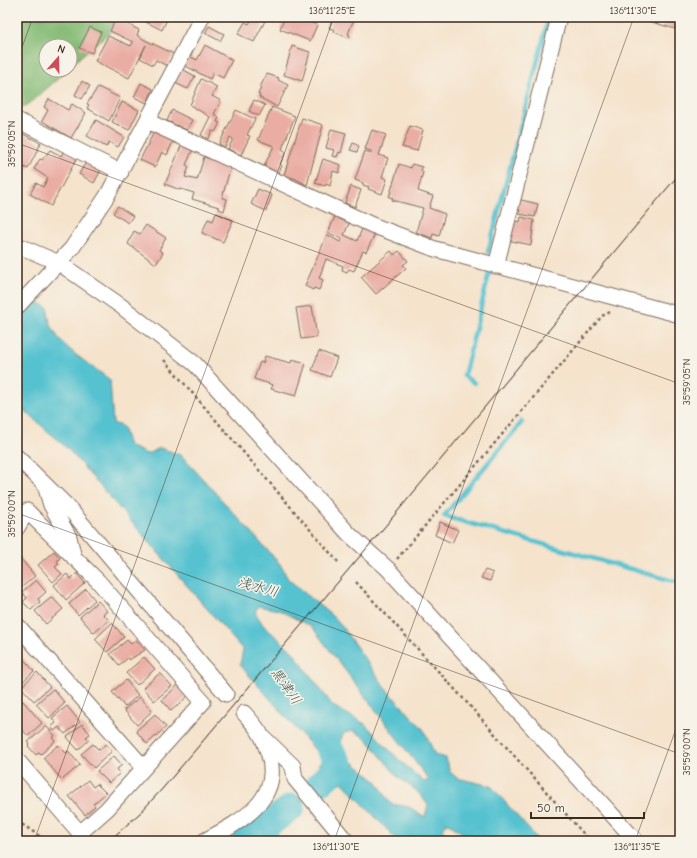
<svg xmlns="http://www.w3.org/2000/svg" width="697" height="858" viewBox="0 0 697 858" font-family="'Comic Neue','Klee One',sans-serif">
<rect width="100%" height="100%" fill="#f7f3e8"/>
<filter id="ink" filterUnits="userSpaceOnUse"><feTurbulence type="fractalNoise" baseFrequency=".025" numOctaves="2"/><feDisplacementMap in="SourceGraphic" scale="8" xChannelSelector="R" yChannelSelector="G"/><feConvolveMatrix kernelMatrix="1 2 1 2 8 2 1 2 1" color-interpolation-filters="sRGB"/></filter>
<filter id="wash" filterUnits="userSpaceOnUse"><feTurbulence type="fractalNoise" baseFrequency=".012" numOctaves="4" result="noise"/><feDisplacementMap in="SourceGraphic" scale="16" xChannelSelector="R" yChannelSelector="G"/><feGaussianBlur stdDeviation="0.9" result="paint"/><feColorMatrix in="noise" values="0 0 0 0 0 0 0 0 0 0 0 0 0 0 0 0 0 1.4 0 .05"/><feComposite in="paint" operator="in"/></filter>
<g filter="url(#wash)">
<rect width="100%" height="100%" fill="#f5e3cc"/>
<!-- forest -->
<path fill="#86bc77" stroke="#60734a" d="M17,17H116L115,28L80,57L70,68V46H46V70H68L30,103L18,109Z"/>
<!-- water -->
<path fill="#56c2d0" stroke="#487677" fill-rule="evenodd" d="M17,290L48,308C47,342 87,361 110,380L113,423L123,427L129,446L147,454L160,448L181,455L280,564L288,579L338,621L387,690L424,730L435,755L446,758L450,772L457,778L491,786L539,841H473L447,822L443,830L453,841H398L342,782L336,786L318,765L324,760L240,665L243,650L68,449L17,404ZM258,606L279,610L312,627L429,780L424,782L398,759L365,724L333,706L292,651L263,625L255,612ZM353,731L365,737L398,777L417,791L428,805L425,817L409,807L391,804L377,782L341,752L339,743L344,733Z"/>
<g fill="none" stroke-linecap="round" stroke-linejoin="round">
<!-- stream -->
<path stroke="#56c2d0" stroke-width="4.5" d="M488,252L549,17
M474,383L464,376L490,270
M521,421L522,422L444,516L680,583"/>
<!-- river -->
<path stroke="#56c2d0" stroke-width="27" d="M320,783L340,765L329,748
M245,841L292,807"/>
</g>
<g id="blocks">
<!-- building -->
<path fill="#eaada4" d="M136,17H168L162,30Z
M253,17H267L254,42L238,34L245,22L249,24Z
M285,17H297L317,25L310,41L280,29Z
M333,17H348L354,19L348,34L350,35L349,38L334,32L335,30L329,28Z
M634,17H680V26L679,30Z
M116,18L139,30L137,35L143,39L174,54L167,66L156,60L153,65L140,58L146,45L129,78L95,61L108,36L131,46L133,42L110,31Z
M209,26L224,34L220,41L205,33Z
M90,27L101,32L92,53L79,48Z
M205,45L232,60L223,78L213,73L210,79L184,65L189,56L197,60Z
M292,46L310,52L302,81L284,75Z
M182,69L195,76L188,89L175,83Z
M267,74L279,78L278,80L288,85L277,107L259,97L260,95L258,94L261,88L260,87Z
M201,79L217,87L212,96L221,101L214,114L219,117L217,122L220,123L215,132L212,131L208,139L201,135L210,117L190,105Z
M82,81L90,86L82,99L75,95Z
M141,83L153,89L147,103L134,97Z
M98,87L120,98L109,121L87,108L89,105L87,104Z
M49,99L68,110L72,104L86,113L71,138L42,121L48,110L44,107Z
M254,100L265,105L259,116L249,111Z
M122,102L139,110L129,130L112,122Z
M272,107L295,116L282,149L286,152L280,164L282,166L278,173L264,166L274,146L258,140Z
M172,110L192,120L187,130L167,121Z
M236,110L255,119L247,135L250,136L241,155L228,149L233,139L230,137L225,147L219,144Z
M302,118L323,125L307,185L296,179L284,175Z
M96,120L124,137L118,147L109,142L106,147L87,136Z
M410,126L423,130L417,151L402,147Z
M331,129L346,133L341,153L339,152L337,157L332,156L334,150L326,148Z
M155,130L174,139L167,155L162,152L155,167L140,160Z
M372,130L386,135L379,155L388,158L382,177L387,179L382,194L368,189L369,187L363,185V183L355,180L365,151L371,153V151L365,149Z
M17,131L41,143L28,169L21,166L17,175Z
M353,143L359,146L357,152L350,150Z
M182,144L193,149L186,165L189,167L185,177L197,180L204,157L231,165L222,198L227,199L224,211L219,209V207L192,199L194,193L181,189L180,190L165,184Z
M50,150L61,156L64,151L77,158L51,206L30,194L36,183L43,187L48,178L34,169L40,159L42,160Z
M323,159L341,165L339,173L333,171L330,186L326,184L325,186L315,183Z
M86,162L101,170L94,183L79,174Z
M399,164L411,168L412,164L422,167L421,171L423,172L418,191L433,196L429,208L445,214L439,236L433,234L432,238L416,232L423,208L392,200L393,198L389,197Z
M351,186L361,190L355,207L345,203Z
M258,189L272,195L266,211L251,204Z
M517,199L538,204L535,217L519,214L520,210L515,209Z
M118,206L133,216L128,223L113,213Z
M216,213L233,220L223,242L202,233L208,219L213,221Z
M336,214L350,221L344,235L357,241L362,229L375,234L366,252L363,251L354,271L349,269L347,272L342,270L343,266L326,259L319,278L323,280L319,290L314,288L313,290L305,286L327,235L340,242L342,239L328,233Z
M521,217L534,220L531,245L507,240L512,220L520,222Z
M146,225L166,238L159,250L163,253L156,264L128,244L134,231L140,234Z
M391,251L394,255L399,251L408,261L403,265L406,268L376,294L361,277Z
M312,306L317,337L301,339L296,308Z
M319,351L337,358L330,377L312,370Z
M265,356L291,363L292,359L306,363L296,396L271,389L273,385L254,379L260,362L263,363Z
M440,522L458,530L452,543L435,535Z
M54,551L60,558L57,561L59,564L55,567L62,574L53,582L38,565Z
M17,554L35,576L17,591Z
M485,570L493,573L490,581L481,578Z
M77,573L85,583L66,600L54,585L67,574L71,579Z
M36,580L46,592L38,599L40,602L31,610L23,602L27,598L22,592Z
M86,589L95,600L78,615L69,604Z
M52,597L63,609L46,624L35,611Z
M98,601L107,611L103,614L109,620L94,633L80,617Z
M112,623L124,637L107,652L95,639Z
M127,640L131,644L136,640L145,650L129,660L128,658L119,665L110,654Z
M17,645L21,649L17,653Z
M21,656L34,671L20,684L17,681V659Z
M144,657L155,669L137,685L126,673Z
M37,672L50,687L34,701L21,687Z
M160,673L172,686L154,701L143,688Z
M126,680L138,695L125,707L112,692Z
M178,685L188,696L171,711L162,700Z
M53,689L65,703L49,718L36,704Z
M140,697L152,711L137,725L124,710Z
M23,701L42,723L28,736L17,723V705Z
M67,706L80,722L65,734L59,727L54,731L51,727L56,723L52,718Z
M155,714L166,727L147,744L136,731Z
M82,724L90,734L86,737L89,740L78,750L67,737Z
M46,726L55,736L52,738L55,741L41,754L39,752L36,755L28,746L30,744L28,742Z
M93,744L99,750L106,744L112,751L94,768L81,754Z
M58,745L66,753L68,751L80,765L62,780L43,758Z
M114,756L122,765L117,769L120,773L109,783L97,771Z
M88,780L93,787L97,784L106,793L93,804L95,806L85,815L69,796Z"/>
</g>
</g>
<g filter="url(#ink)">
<use href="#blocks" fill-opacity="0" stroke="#7c6b5b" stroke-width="1"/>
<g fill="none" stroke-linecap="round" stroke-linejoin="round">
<defs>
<path id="minor" d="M17,120L121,172
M147,121L372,225L435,249L680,315
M17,245L59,263L121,306L195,364L349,534L388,569L636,841
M496,266L559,17
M17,307L72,248L107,196L202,17
M17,457L67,506L226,694
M45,485L51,505L69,537L74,558
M17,528L27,511L98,581L203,702L107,809L80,833L17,760
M17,625L144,768
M264,738L293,766L295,779L346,841
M204,841C240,822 284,800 268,752C266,747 264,740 261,735C257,727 250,720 244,713"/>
</defs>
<!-- minor casing -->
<use href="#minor" stroke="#7c6b5b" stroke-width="17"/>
<!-- path -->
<path stroke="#7c6b5b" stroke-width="2.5" stroke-dasharray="3 3" stroke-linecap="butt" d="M164,360L338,562
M397,559L602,316L610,312
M356,582L461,696L590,841
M17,821L47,841"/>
<!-- minor -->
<use href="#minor" stroke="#fff" stroke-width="15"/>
<!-- tram -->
<path stroke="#3b2a1e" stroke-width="1" d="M109,841L140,813L163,788L372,542L680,173"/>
</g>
</g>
<!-- ticks -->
<path fill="none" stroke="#3b2a1e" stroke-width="1" stroke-opacity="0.45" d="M17,61L33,17M17,143L680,384M17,513L680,754M34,841L334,17M334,841L634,17M635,841L680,718"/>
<g text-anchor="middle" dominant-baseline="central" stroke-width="3" stroke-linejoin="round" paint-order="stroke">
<!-- water labels -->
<g font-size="14" font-style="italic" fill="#435853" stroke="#f7f3e8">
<text transform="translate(258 587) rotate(15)">浅水川</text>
<text transform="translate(286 686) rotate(55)">黒津川</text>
</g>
</g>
<!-- margin -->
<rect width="697" height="858" fill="none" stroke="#f7f3e8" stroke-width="44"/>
<!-- north arrow -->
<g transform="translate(58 58) rotate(20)"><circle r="19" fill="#f7f3e8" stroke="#aca397"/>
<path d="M0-3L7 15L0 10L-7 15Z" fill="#d1495b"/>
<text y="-6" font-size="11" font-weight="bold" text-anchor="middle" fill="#3b2a1e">N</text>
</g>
<!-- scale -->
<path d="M531 812v6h113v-6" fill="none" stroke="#3b2a1e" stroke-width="2"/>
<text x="537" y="812" font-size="12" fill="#3b2a1e" stroke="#f7f3e8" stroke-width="3" paint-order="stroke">50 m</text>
<rect x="22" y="22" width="653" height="814" fill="none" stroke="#3b2a1e" stroke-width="1.5"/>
<g font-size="10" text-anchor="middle" fill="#3b2a1e">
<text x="332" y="14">136°11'25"E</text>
<text x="633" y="14">136°11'30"E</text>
<text transform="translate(11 144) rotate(-90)" y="4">35°59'05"N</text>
<text transform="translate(686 382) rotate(-90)" y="4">35°59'05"N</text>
<text transform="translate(11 514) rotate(-90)" y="4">35°59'00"N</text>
<text transform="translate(686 752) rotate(-90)" y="4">35°59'00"N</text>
<text x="336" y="850">136°11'30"E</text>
<text x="637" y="850">136°11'35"E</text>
</g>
</svg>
